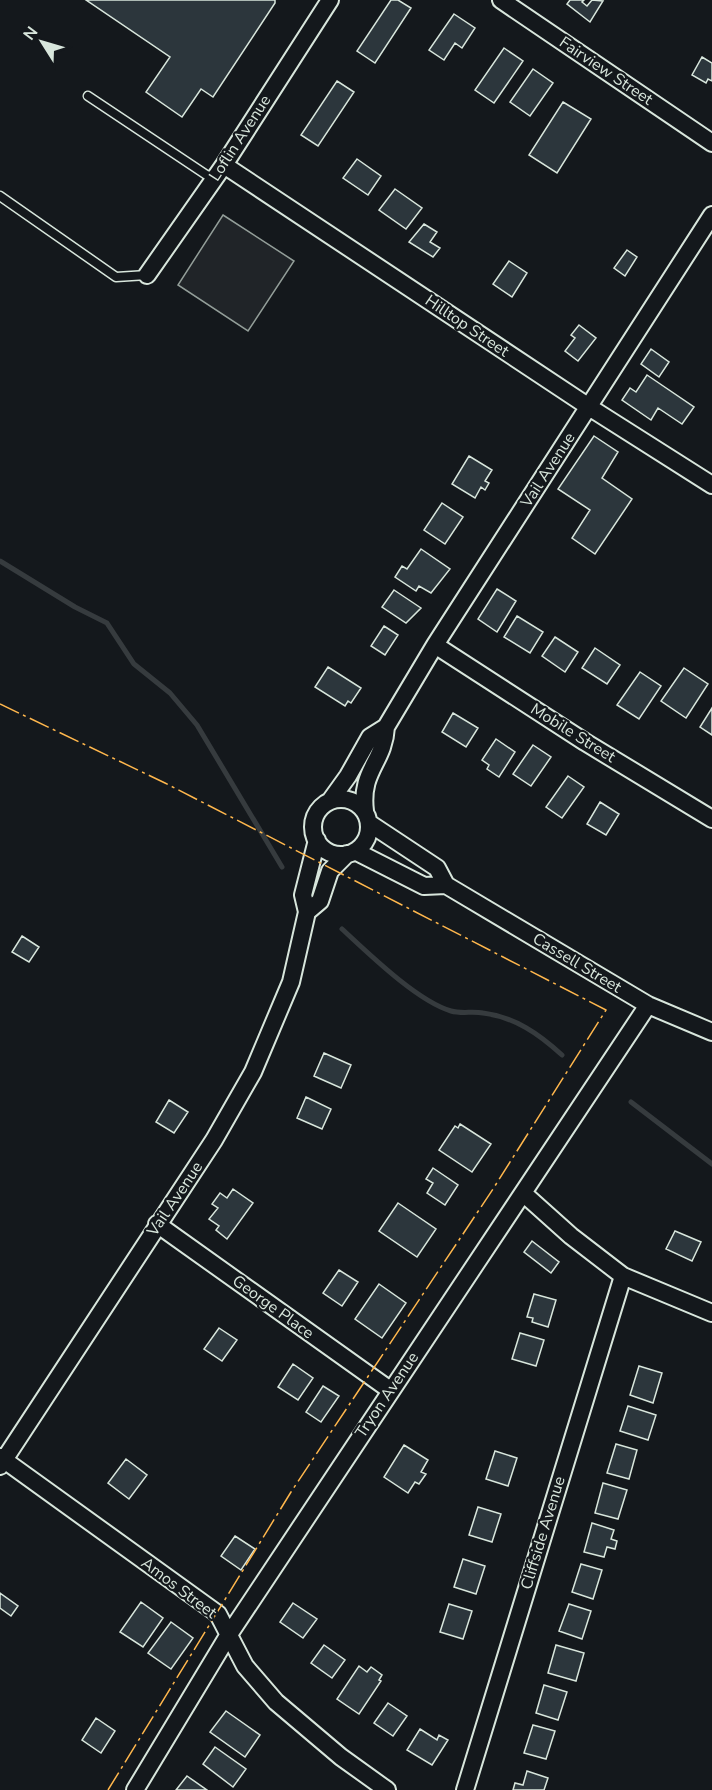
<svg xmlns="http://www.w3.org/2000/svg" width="712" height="1790" viewBox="0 0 712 1790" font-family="'Nunito Sans',sans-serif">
<rect width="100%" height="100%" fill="#14181c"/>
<!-- green -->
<path fill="#202428" stroke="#939e99" stroke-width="1.5" d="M223,215L294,261L248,331L178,285Z"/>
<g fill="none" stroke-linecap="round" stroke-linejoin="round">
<!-- stream -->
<path stroke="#363b3e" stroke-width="5" d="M0,561L75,607L107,623L134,664L170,693L197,725L282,867
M342,929C368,953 417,1001 451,1011C461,1014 473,1011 483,1013C515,1017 539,1034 562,1055
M631,1102L712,1164"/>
</g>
<!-- building -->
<path fill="#2c363c" stroke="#d8e6dc" stroke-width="1.5" d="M86,0H275V3L213,97L201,89L182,117L146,92L170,57Z
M391,0H398L411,8L375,63L357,51Z
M570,0H584L582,2L587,6L592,0L603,1L590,22L567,4Z
M454,14L475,28L462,48L455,43L444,60L429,50Z
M504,48L523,61L494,103L475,90Z
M702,57L712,63V81L708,79L706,83L692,75Z
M533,69L553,83L530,116L510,102Z
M337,81L354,92L318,146L301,135Z
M563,102L591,119L557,173L529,155Z
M357,159L381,176L368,195L343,178Z
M395,189L422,208L406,229L379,210Z
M424,224L437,232L430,242L440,248L433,257L409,242Z
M627,250L637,257L625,276L614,268Z
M509,261L527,273L512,297L493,284Z
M579,325L596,338L578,361L565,351L575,338L571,335Z
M651,349L669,362L659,377L641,364Z
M647,375L694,407L682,424L658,408L651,420L622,400L630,388L636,392Z
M594,436L618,452L602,478L632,499L595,554L572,538L590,510L558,489Z
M469,456L492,470L485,481L489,483L485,490L481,487L475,498L452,484Z
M442,503L463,517L445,544L424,530Z
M421,549L450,569L431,593L419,586L416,591L395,577L402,566L407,569Z
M497,589L516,601L497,632L478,619Z
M394,590L421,608L406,623L382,607Z
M517,616L543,632L530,653L504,637Z
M384,626L398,635L385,655L371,646Z
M555,637L578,652L565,672L542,656Z
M595,648L620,665L607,684L582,668Z
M328,667L361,688L351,703L348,701L345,706L315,687Z
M684,668L708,684L686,718L661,701Z
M640,672L661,686L639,719L617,705Z
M712,708V735L700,727Z
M453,713L478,728L466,747L442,732Z
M496,739L515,752L499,777L487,769L489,765L482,760Z
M533,745L551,757L531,786L513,774Z
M568,776L584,787L562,818L546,807Z
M600,802L619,814L606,835L587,824Z
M22,936L39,947L29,962L12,952Z
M324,1053L351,1065L341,1088L314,1076Z
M306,1097L331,1109L322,1129L297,1118Z
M169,1100L188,1112L174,1133L156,1122Z
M460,1124L491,1144L472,1172L439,1150L455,1126L458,1128Z
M433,1168L458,1185L445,1205L427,1193L433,1183L426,1179Z
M233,1189L253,1203L227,1239L216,1230L219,1226L209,1219L218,1208L212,1204L220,1193L227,1198Z
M398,1203L436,1229L417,1257L379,1231Z
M675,1231L701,1242L692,1261L666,1249Z
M532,1241L559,1262L551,1273L524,1252Z
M339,1270L358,1282L342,1306L323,1293Z
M379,1284L406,1303L382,1338L355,1319Z
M534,1294L556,1300L548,1327L532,1322L533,1318L527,1317Z
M219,1328L237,1340L222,1361L204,1349Z
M520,1333L544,1340L536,1366L512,1359Z
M293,1364L313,1378L298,1400L278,1387Z
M639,1366L662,1373L653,1403L630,1395Z
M323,1386L339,1396L321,1422L306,1412Z
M628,1406L656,1415L648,1440L620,1431Z
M616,1444L637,1450L629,1479L607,1473Z
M404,1445L428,1460L421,1472L426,1474L419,1484L415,1482L408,1493L384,1477Z
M495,1451L517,1458L508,1486L486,1479Z
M126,1459L147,1475L129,1499L108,1483Z
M603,1483L627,1490L618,1519L595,1513Z
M478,1507L501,1514L492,1542L469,1535Z
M592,1523L614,1530L611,1539L617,1541L615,1549L607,1547L604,1557L584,1552Z
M235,1536L255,1549L241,1570L221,1556Z
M463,1559L485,1566L476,1594L454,1587Z
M581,1564L602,1570L593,1599L572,1592Z
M0,1593L18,1606L11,1616L0,1608Z
M141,1602L163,1618L143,1647L120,1632Z
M293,1603L317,1619L303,1638L280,1622Z
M449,1604L472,1611L463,1639L440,1632Z
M569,1604L591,1611L582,1639L559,1631Z
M171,1622L193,1638L171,1669L148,1653Z
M324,1645L345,1660L332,1678L311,1663Z
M556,1645L584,1653L576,1681L548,1673Z
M359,1666L367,1672L371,1667L382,1675L379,1680L381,1681L359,1714L337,1699Z
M544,1685L567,1692L558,1720L536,1713Z
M388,1703L407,1716L393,1736L374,1723Z
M226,1711L260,1735L245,1757L210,1732Z
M96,1718L115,1731L101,1753L82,1740Z
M533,1725L555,1731L546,1759L524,1753Z
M420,1729L437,1740L439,1735L448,1740L432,1765L407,1750Z
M215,1747L246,1769L233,1787L203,1764Z
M527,1771L548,1778L544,1790H513L515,1783L523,1785Z
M187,1776L207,1790H176Z"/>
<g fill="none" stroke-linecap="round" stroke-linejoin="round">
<defs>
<path id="service" d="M88,96L214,180
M0,196L116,277L147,275"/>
<path id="minor" d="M501,0L712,143
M224,165L589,407L712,485
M147,275L224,165L330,0
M435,645L585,742L712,819
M313 827a28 28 0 1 1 56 0a28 28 0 1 1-56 0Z
M330,801L348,776L370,737L386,727L435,645L712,215
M365,811C360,770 384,763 386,727
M369,823L437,868L446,885L648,1005L712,1032
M355,851L424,886L446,885
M307,912L320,901L330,871L347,854
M523,1193L571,1236L623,1276L712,1313
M157,1224L390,1390
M0,1457L218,1614L245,1666L276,1702L341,1757L387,1790
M0,1466L214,1140L253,1072L291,982L307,912L303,895L317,840
M135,1790L228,1636L648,1005
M465,1790L623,1276"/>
</defs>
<!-- service casing -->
<use href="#service" stroke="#d8e6dc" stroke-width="11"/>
<!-- minor casing -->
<use href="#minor" stroke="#d8e6dc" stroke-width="20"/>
<!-- service -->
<use href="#service" stroke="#14181c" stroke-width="8"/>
<!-- minor -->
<use href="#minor" stroke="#14181c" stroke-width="16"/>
<!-- power -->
<path stroke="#ffb74d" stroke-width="1.5" stroke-dasharray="21 4.5 3 4.5" stroke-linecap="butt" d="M0,704L165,783L606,1010L493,1189L291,1492L108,1790"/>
</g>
<g text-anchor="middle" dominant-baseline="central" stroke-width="4.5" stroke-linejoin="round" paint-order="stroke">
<!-- street labels -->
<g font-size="16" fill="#d8e6dc" stroke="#14181c">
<text transform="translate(606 71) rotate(34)">Fairview Street</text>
<text transform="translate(240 138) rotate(-57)">Loflin Avenue</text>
<text transform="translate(467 326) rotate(34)">Hilltop Street</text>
<text transform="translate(548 470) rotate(-57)">Vail Avenue</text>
<text transform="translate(573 733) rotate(32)">Mobile Street</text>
<text transform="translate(577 963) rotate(31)">Cassell Street</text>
<text transform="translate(175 1199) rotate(-56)">Vail Avenue</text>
<text transform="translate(273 1307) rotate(36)">George Place</text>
<text transform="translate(387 1395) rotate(-56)">Tryon Avenue</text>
<text transform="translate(543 1533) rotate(-73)">Cliffside Avenue</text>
<text transform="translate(179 1588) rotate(37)">Amos Street</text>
</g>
</g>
<!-- north arrow -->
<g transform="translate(42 42) rotate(307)" stroke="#14181c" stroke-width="4.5" paint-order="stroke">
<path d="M0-4.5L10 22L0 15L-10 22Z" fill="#d8e6dc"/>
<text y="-9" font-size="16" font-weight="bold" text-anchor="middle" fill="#d8e6dc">N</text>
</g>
</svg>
